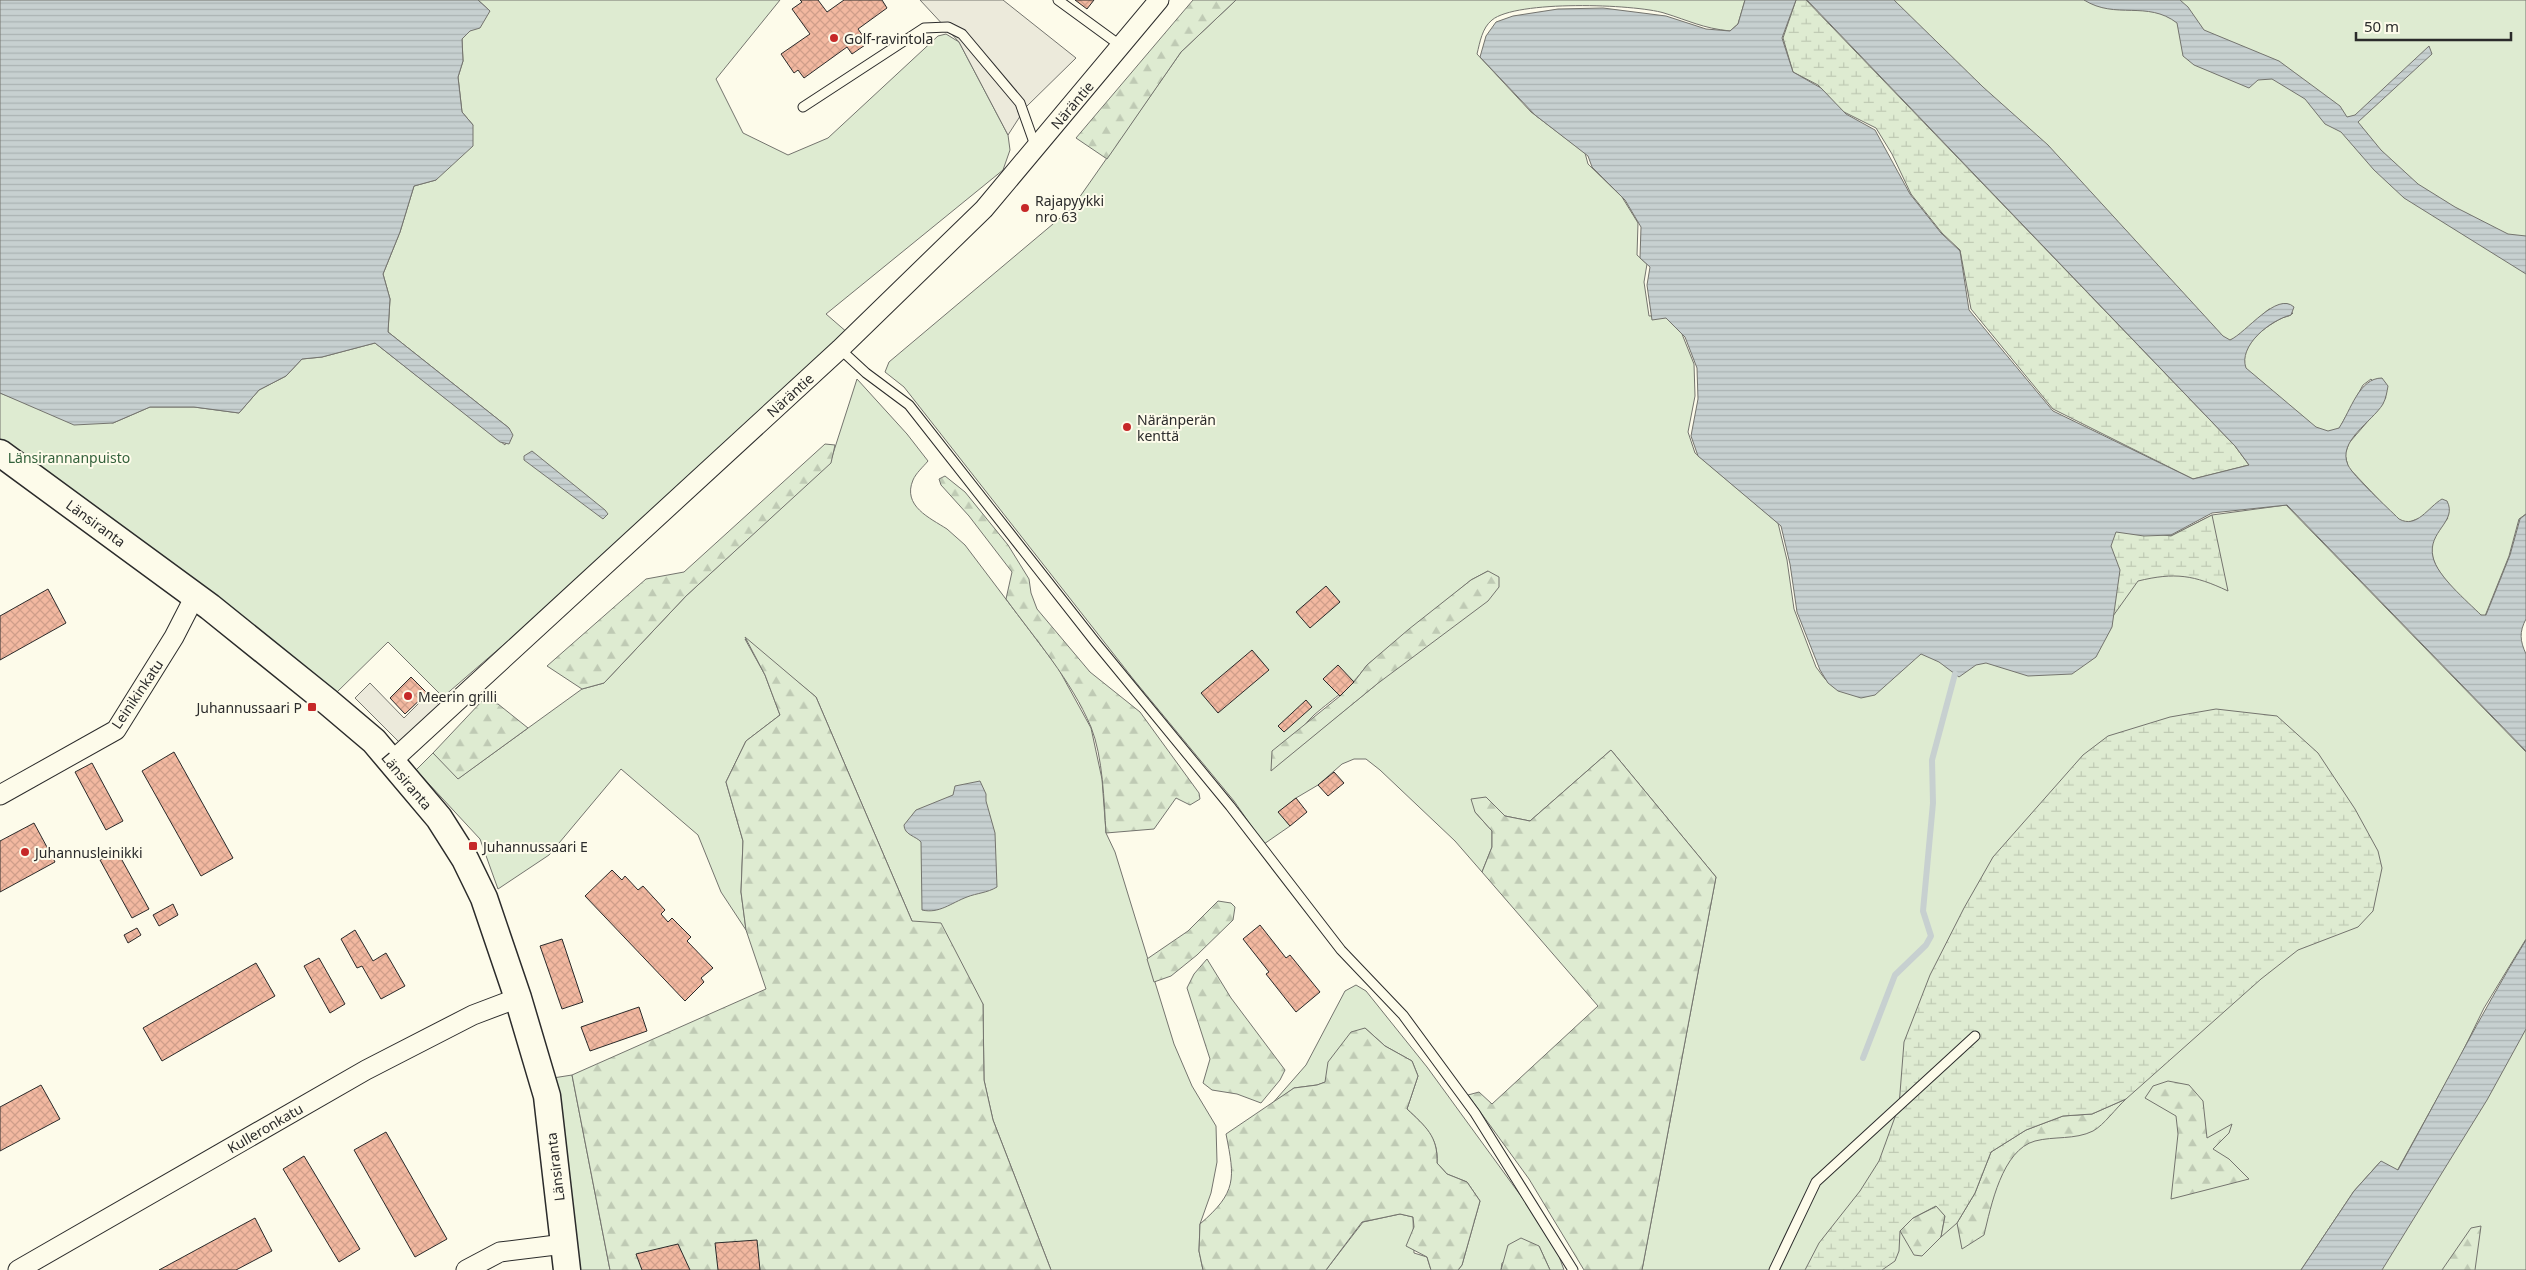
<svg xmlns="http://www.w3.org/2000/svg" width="2526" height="1270" viewBox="0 0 2526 1270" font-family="'Noto Sans',sans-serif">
<defs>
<pattern id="forest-firs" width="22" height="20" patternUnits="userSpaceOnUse" patternTransform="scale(1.25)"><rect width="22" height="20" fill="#deebd1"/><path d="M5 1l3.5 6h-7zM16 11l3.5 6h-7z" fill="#bfcab4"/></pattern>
<pattern id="wetland-marsh" width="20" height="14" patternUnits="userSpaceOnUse" patternTransform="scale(1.25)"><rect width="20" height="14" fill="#deebd1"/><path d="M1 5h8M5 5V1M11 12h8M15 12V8" fill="none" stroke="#bfcab4"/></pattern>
<pattern id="water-rules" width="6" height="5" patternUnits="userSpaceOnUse" patternTransform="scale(1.25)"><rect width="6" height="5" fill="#c7d0d0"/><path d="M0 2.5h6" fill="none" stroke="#abb3b3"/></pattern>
<pattern id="building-cross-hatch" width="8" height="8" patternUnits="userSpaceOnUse" patternTransform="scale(1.25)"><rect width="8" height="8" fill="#f2b8a0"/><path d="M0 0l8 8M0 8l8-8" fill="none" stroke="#d09e8a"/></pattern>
</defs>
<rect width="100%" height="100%" fill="#fdfbea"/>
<!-- green -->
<path fill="#deebd1" stroke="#74746e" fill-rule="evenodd" d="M478,0H780L716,79L743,133L788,155L828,138L938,36L946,34L959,42L1008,135L1010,150L1003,170L826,314L856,340L443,697L388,642L336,693L0,441V393L36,407L113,423L150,407H194L239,413L259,390L286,376L302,359L322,357L375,343L505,445L509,428L388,332L390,299L383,274L400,232L414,186L436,180L473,125L462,112L458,77L463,61L462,39L490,11Z
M1236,0H1745L1738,24L1730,31C1702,28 1690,21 1664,13C1634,4 1516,0 1492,20C1482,28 1480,42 1477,54L1531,112L1585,153L1588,164L1622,197L1638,223L1637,255L1647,264L1644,282L1649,316L1663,315L1682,334L1694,364L1695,396L1688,432L1695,453L1778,523L1787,560L1794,609L1816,667L1825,679L1835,688L1918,651L2141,533L2171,536L2212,515L2286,505L2526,752V939L2484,1008L2459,1059L2397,1171L2380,1162L2354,1191L2301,1270H1642L1716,877L1611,750L1530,821L1505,816L1486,797L1475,812L1492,831V847L1482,872L1455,841L1380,770L1366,759H1354L1342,764L1318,785L1296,798L1279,812L1290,826L1264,844L1234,801L1134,680L904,387L885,372L889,362L1072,208L1181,52ZM1488,571L1377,684L1271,770C1285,753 1298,730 1314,715C1336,696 1349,690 1367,665L1471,580Z
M1893,0H2526V514L2519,519L2509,556L2485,616L2480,615C2461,596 2421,566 2434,536C2437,530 2444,523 2448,518C2440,518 2431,518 2422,518C2412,519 2409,526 2398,520L2348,467L2345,454L2349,443L2381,406L2386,397L2371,379L2363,385L2339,429L2327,432L2315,428L2245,369C2238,346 2263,328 2282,318C2287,316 2289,317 2293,313L2269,309L2238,337L2229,341L2223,337L1982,88Z
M857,379L907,434L928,461C923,467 916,473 913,480C902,506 930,518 947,529C953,534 959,540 965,545L1058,668L1091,728L1102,779L1106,833L1115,852L1174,1044L1192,1086L1216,1126L1217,1162L1211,1193L1200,1224L1199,1251L1203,1270H1051L993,1120L984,1080L983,1004L912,921L816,697L745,639L765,675L780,715L746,741L726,782L743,841L741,892L746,930L721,892L698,835L621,769L549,855L498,889L480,839L416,770L433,753L459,778L582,689L604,683L686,596L830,463Z
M1356,985L1366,991L1427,1067L1537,1218L1556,1248L1564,1270H1550L1539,1246L1502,1263L1501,1270H1458L1462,1265L1480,1201L1467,1182L1447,1174L1437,1163C1439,1138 1424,1125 1407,1109L1418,1076L1412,1061L1385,1046L1365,1028L1326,1082L1317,1085L1294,1088L1271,1105L1306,1065L1345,991Z
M2526,1028V1270H2381Z
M572,1075L610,1270H578L553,1078Z
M1400,1214L1413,1217L1414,1253L1427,1257L1431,1270H1326L1363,1222Z"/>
<!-- forest -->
<path fill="url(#forest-firs)" stroke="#74746e" d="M1193,0H1236L1181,52L1107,159L1076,138Z
M825,444L835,445L831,463L686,596L604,683L582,689L547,666L646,579L684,572Z
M945,476L965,492L1008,545L1029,579L1031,593L1037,609L1090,672L1140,712L1199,793L1200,799L1190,805L1176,798L1154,829L1106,833C1104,801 1103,757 1091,727C1071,680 1036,640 1006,599L1012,572L969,516L941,485L939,479Z
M1488,571L1499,577V587L1488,601L1377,684L1271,771L1272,751L1340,696L1354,682L1367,665L1409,629L1471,580Z
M745,637L816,697L912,921L941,923L983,1004L984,1080L993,1120L1051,1270H610L572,1075L766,989L746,930L741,892L743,841L726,782L746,741L780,715L765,675Z
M482,701L498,704L528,728L458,779L433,753Z
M1611,750L1716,877L1642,1270H1584L1529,1179L1468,1095L1479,1092L1492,1104L1598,1006L1482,872L1492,847V831L1475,812L1471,799L1486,797L1505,816L1530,821Z
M1218,901L1231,903L1235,907L1233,920L1197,955L1171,976L1154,982L1147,959L1188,931Z
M1207,959L1231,998L1285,1070L1280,1080L1261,1103L1237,1094L1212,1090L1203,1083L1210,1059L1187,988L1194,974Z
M1365,1028L1385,1046L1412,1061L1418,1076L1407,1109C1426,1127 1438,1136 1437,1163L1447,1174L1467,1182L1480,1201L1462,1265L1458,1270H1431L1427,1257L1406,1246L1414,1227L1413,1217L1400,1214L1362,1222L1326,1270H1203L1199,1251L1200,1224C1237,1192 1235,1179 1226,1134L1294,1088L1317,1085L1325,1082L1328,1062L1351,1032Z
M2168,1081L2189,1085L2203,1101L2207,1138L2232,1124L2229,1133L2213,1149L2229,1159L2249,1179L2171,1199L2178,1134L2176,1116L2145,1098L2153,1086Z
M2126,1099C2116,1108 2104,1125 2093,1131C2075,1140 2054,1136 2035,1141C2002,1150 1991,1206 1984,1235L1962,1249L1957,1223L1975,1193L1991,1152L2026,1130L2063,1116L2092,1114Z
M1937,1206L1945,1216L1941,1237L1922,1256L1914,1255L1900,1231L1913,1218Z
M2481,1226L2475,1270H2442L2471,1228Z
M1521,1238L1539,1246L1550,1270H1501L1508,1245Z"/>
<!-- wetland -->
<path fill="url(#wetland-marsh)" stroke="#74746e" d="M1796,0H1806L2235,446L2249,465L2193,479L2053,409L1971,309L1960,250L1942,233L1911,194L1892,154L1876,128L1842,111L1818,85L1793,72L1783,38Z
M2212,515L2228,591C2194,575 2175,572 2138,581L2108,623L2107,542L2113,528L2171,536Z
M2216,709L2277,716L2318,753L2355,809L2378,851L2382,868L2373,911L2358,927L2298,950L2261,979L2126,1099L2092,1114L2063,1116L2026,1130L1991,1152L1975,1193L1957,1223L1941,1237L1945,1216L1936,1206L1913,1218L1900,1231L1899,1251L1895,1261L1882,1270H1805L1819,1243L1860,1191L1879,1161L1899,1106L1904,1042L1930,975L1964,908L1993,857L2083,755L2108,736L2170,717Z"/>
<!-- parking -->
<path fill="#eceadb" stroke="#74746e" d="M920,0H1003L1076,58L1026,107L1008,135L959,42Z
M370,683L404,718L428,694L440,706L401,744L355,698Z"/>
<!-- water -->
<path fill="url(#water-rules)" stroke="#74746e" d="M0,0H478L490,11L480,28L470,31L462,39L463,61L458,77L462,112L473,125V146L436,180L414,186L400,232L383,274L390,299L388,332L509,428L513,435L509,444L500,442L375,343L322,357L302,359L286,376L259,390L239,413L194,407H150L113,423L74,425L0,393Z
M1745,0H1796L1782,38L1793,72L1821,88L1846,114L1875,130L1910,194L1941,233L1960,251L1969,310L2053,411L2193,479L2249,465L2235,446L1807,0H1894L1983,87L2048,145L2223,336L2230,340C2246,333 2277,291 2294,307L2291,315C2270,320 2238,346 2246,368L2316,427L2328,431L2339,428C2351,410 2359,378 2382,378L2388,386C2387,392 2386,398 2383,404C2372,422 2337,441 2348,465C2353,476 2388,508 2399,519C2417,529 2428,507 2442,499L2447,501C2458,522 2427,531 2433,557C2437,576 2467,601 2481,615H2486L2510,555L2520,519L2526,514V619C2519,632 2520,641 2526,654V751L2287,505L2212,513L2171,535L2144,536L2116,532L2111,546L2120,570L2112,627L2096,657L2072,674L2028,676L1986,663L1976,665L1959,677L1939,662L1921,654L1875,695L1861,698L1838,691L1828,683L1820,670L1797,612L1790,564L1781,526L1698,456L1691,436L1698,399L1697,368L1685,337L1666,318L1652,320L1647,285L1650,267L1640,258L1641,227L1625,200L1592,167L1588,156L1535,115L1480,57L1486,36L1496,22L1513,16L1558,9L1603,8L1666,16L1706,29L1730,31L1738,24Z
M2084,0H2180L2188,7L2204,30L2279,61L2340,106L2347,117L2355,115L2429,46L2432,54L2358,122L2381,150L2418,184L2455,207L2508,234L2526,236V274L2404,198L2374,170L2341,132L2325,124L2305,99L2272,79L2258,80L2249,88L2194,65L2183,56L2177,23C2147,0 2116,20 2084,0Z
M532,451L605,510L608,514L603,519L524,460V456Z
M980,781L986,794V801L995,833L997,887C987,893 977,893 967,897C951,903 939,914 922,910L921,842C916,836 904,835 904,825L916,810L953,795L955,786Z
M2526,940V1029L2487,1100L2382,1270H2301L2354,1191L2381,1161L2398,1170C2441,1093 2480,1015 2526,940Z"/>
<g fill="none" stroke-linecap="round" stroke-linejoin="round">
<!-- stream -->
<path stroke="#c7d0d0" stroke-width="6" d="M1863,1058L1895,975L1926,945L1931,936L1923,911L1933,803L1932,760L1955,674"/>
</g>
<!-- building -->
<path fill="url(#building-cross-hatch)" stroke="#2b2b2b" d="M800,0H818L827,12L844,0H882L887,8L858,29L868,43L852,54L847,47L804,78L798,70L794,73L781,54L810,34L792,9L802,2Z
M1075,0H1094L1087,9Z
M1326,586L1340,602L1310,628L1296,612Z
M48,589L66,623L0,660V616Z
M1252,650L1269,670L1218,713L1201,693Z
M1338,665L1354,682L1340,696L1323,679Z
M411,677L427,693L405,714L390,698Z
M1306,700L1312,707L1284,732L1278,726Z
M174,752L233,858L201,876L142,771Z
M92,763L123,821L106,830L75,772Z
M1334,772L1344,783L1328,796L1318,785Z
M1296,798L1307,812L1290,826L1278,812Z
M34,823L55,862L0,892V841Z
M117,851L149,909L132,918L100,860Z
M612,870L622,880L625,876L638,890L643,886L665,910L661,914L668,922L672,918L691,937L687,941L713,968L701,978L704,982L685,1001L585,896Z
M173,904L178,915L159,926L153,915Z
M1260,925L1286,958L1290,955L1320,992L1296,1012L1266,974L1269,972L1243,939Z
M137,928L141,935L128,943L124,935Z
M355,930L373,961L386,953L405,986L381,999L362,966L357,968L341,939Z
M562,939L583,1002L562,1009L540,946Z
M319,958L345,1004L330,1013L304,966Z
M256,963L275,996L162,1061L143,1028Z
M639,1007L647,1031L590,1051L581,1027Z
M41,1085L60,1119L0,1151V1107Z
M386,1132L447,1239L415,1257L354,1150Z
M304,1156L360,1249L339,1262L283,1169Z
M255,1218L272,1251L236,1270H159Z
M757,1240L760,1270H718L715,1243Z
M678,1244L690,1270H642L636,1254Z"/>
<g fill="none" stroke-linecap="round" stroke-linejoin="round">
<defs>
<path id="lane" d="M1058,0L1121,46
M803,107L924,28L948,27L962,34L1020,103L1036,148
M840,349L866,373L909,405L1096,643L1230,806L1341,950L1403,1015L1475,1113L1573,1270
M1774,1270L1816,1182L1975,1036"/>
<path id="street" d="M392,761L840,349L984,209L1159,0
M0,795L116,730L174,637L195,596
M18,1270L366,1070L473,1015L518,998
M466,1270L500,1252L564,1244"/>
<path id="secondary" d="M0,453L210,607L328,702L374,741L439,818L465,859L484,898L518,998L547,1096L567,1270"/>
</defs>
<!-- lane casing -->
<use href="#lane" stroke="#2b2b2b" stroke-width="11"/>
<!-- street casing -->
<use href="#street" stroke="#2b2b2b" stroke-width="21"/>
<!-- secondary casing -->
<use href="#secondary" stroke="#2b2b2b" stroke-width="29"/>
<!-- lane -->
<use href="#lane" stroke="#fdfbea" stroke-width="9"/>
<!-- street -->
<use href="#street" stroke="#fdfbea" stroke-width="19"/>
<!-- secondary -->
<use href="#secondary" stroke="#fdfbea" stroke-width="26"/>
</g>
<!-- markers -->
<g fill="#c62828" stroke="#fdfbea" stroke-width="2">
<circle cx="834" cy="38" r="5"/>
<circle cx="1025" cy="208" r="5"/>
<circle cx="1127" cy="427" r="5"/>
<circle cx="408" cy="696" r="5"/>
<rect x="307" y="702" width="10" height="10" rx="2.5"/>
<rect x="468" y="841" width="10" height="10" rx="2.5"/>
<circle cx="25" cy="852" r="5"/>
</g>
<g text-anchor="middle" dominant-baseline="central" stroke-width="4" stroke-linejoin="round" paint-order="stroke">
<!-- poi labels -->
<g font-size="14" fill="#2b2b2b" stroke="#fdfbea" text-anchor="start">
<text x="844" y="38">Golf-ravintola</text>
<text x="1035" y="200">Rajapyykki<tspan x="1035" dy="16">nro 63</tspan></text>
<text x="1137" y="419">Näränperän<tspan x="1137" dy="16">kenttä</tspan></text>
<text x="418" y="696">Meerin grilli</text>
<text x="302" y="707" text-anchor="end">Juhannussaari P</text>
<text x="483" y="846">Juhannussaari E</text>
<text x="35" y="852">Juhannusleinikki</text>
</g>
<!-- street labels -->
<g font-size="14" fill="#2b2b2b" stroke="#fdfbea">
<text transform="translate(1072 105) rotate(-50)">Näräntie</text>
<text transform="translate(790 395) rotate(-42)">Näräntie</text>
<text transform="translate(96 523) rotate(36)">Länsiranta</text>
<text transform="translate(137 694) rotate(-56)">Leinikinkatu</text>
<text transform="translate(407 781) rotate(50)">Länsiranta</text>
<text transform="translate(265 1128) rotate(-30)">Kulleronkatu</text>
<text transform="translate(555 1167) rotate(-97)">Länsiranta</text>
</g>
<!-- park labels -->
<g font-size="14" fill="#34623c" stroke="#fdfbea">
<text x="69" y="457">Länsirannanpuisto</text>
</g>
</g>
<!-- scale -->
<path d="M2356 32v8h155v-8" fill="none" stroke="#2b2b2b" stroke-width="2.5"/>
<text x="2364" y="32" font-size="15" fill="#2b2b2b" stroke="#fdfbea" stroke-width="4" paint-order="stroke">50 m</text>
</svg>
